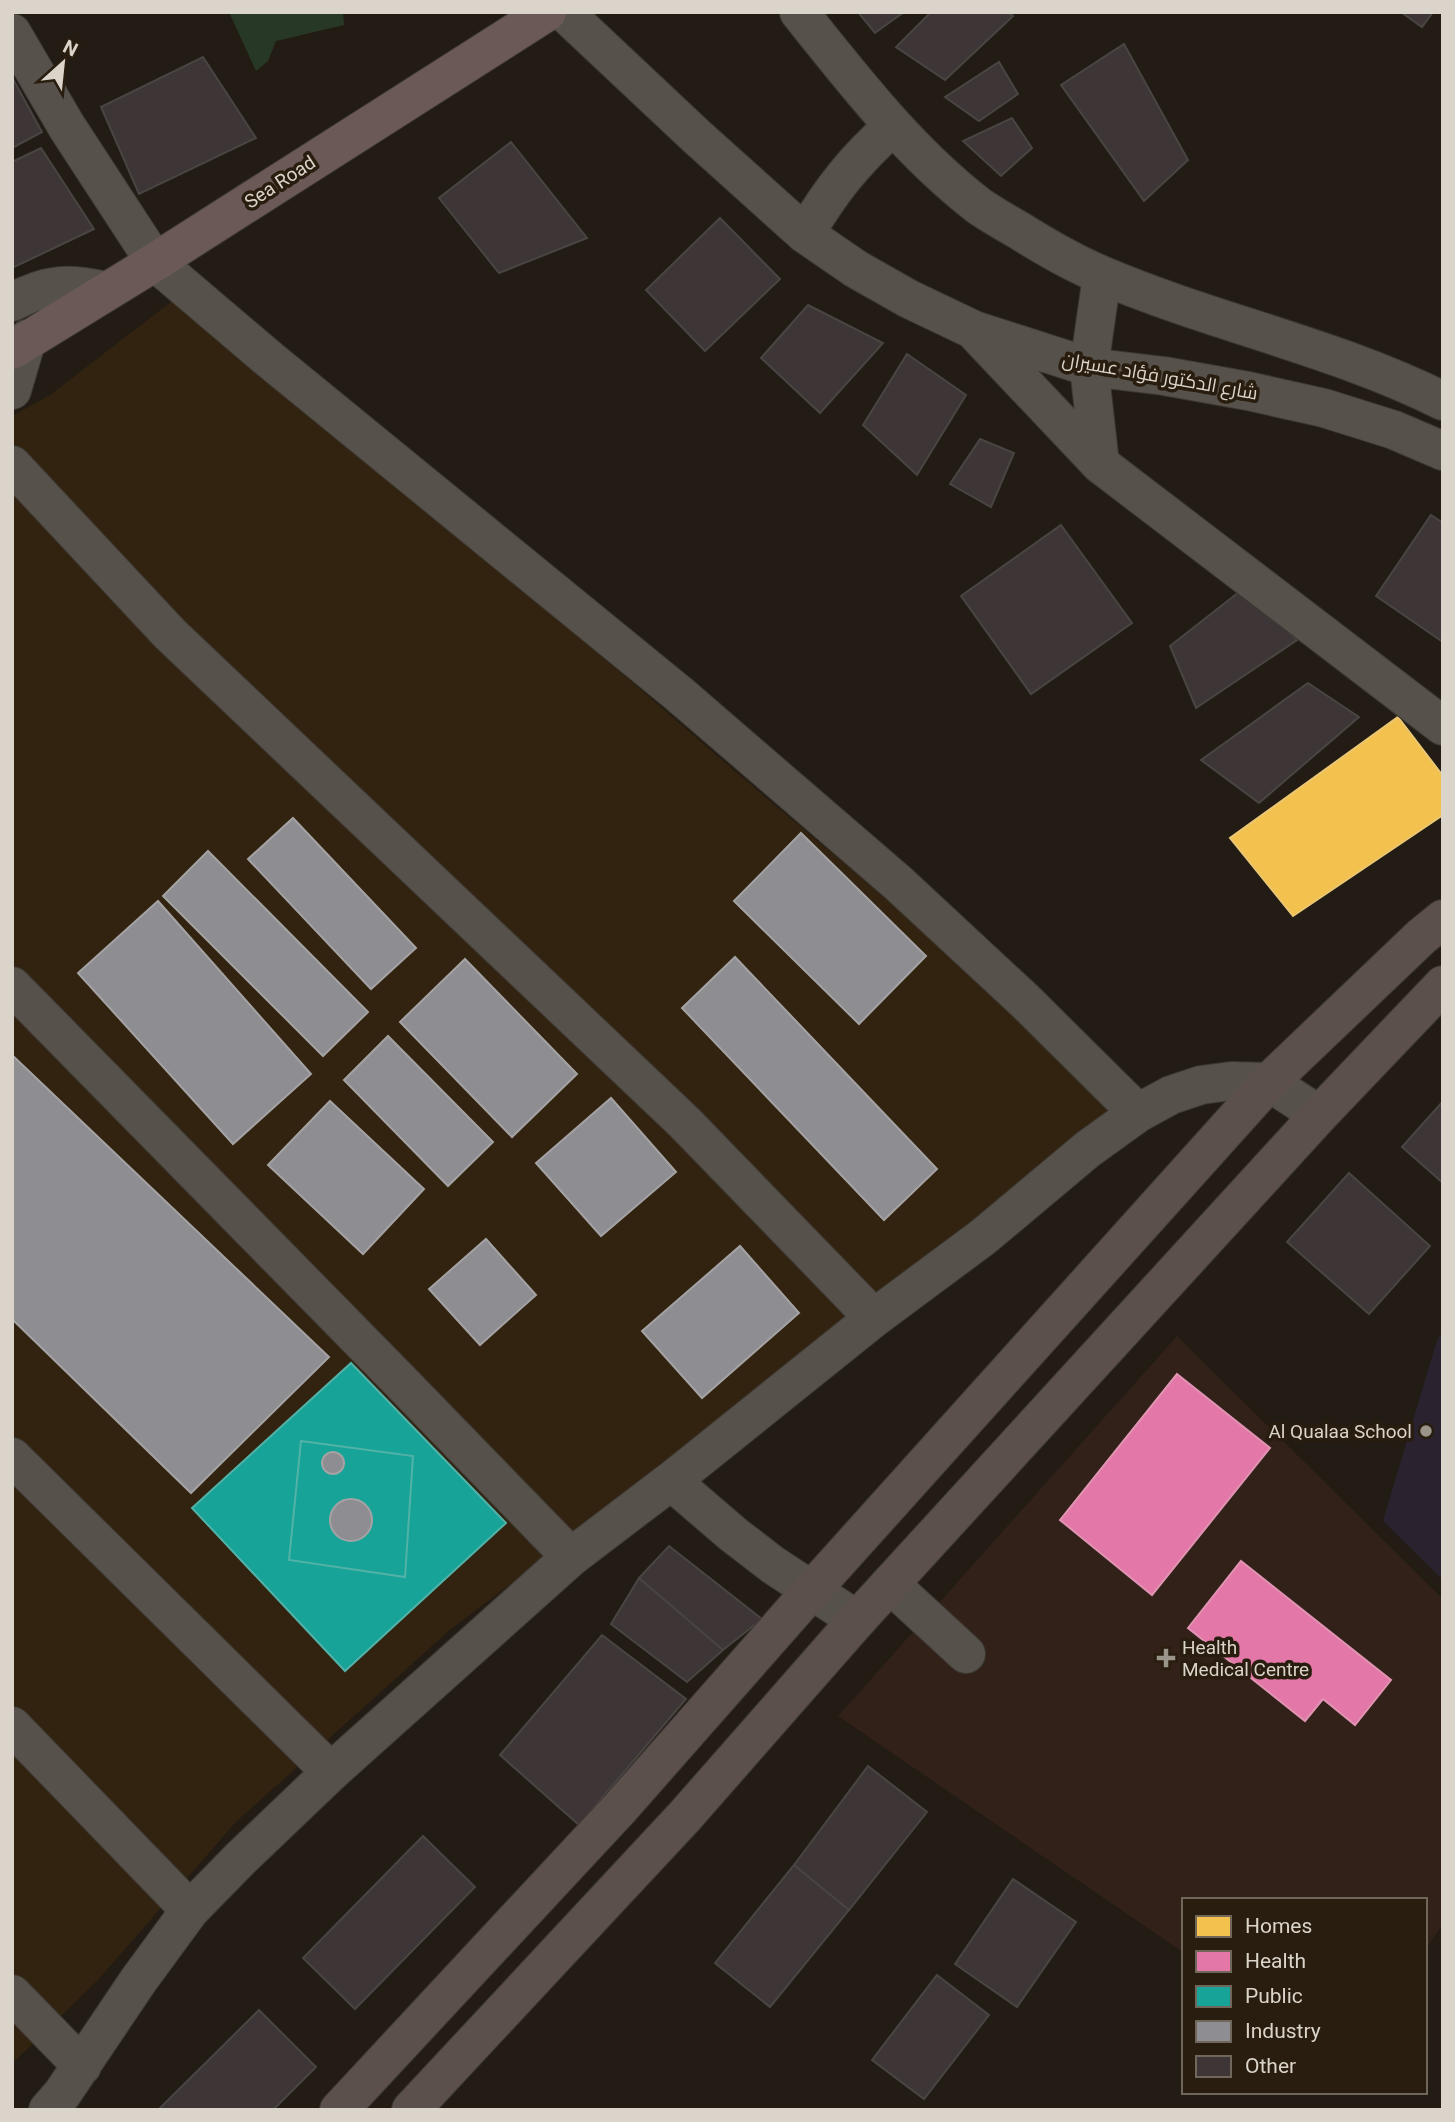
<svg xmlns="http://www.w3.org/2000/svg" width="1455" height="2122" viewBox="0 0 1455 2122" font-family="Roboto,Cairo,sans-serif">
<rect width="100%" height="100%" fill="#221c14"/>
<!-- built -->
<path fill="#312310" d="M176,298L401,483L757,790L914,922L1114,1110L739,1412L451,1629L236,1822L98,1980L12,2064V416L50,395Z"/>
<!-- education -->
<path fill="#2a222e" d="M1443,1331V1580L1383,1521L1437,1340Z"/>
<!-- medical -->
<path fill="#312119" d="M1177,1336L1443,1599V1924L1425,1950V1900H1184V1953L838,1716Z"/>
<!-- green -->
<path fill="#273926" d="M229,12H343L344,25L276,41L268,61L256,71Z"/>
<!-- homes -->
<path fill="#f2c14e" stroke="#ebc773" stroke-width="2" d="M1398,717L1443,776V815L1293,916L1230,838Z"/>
<!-- health -->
<path fill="#e377a8" stroke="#e193b2" stroke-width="2" d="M1177,1374L1270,1448L1152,1595L1060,1520Z
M1241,1561L1391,1680L1355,1725L1323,1699L1305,1721L1188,1628Z"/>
<!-- public -->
<path fill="#17a398" stroke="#52b2a7" stroke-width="2" d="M351,1363L506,1523L345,1671L192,1508Z
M301,1441L413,1456L405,1577L289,1560Z"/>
<!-- industry -->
<path fill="#8d8d92" stroke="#a4a2a3" stroke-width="2" d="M293,818L416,948L371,989L248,859Z
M801,833L926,956L859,1024L734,901Z
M208,851L368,1012L323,1056L163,896Z
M158,901L311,1074L233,1144L78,973Z
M735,957L937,1169L884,1220L682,1008Z
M465,959L577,1074L512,1137L400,1022Z
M388,1036L493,1142L448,1186L344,1080Z
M12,1055L329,1357L191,1493L12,1319Z
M611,1098L676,1172L601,1236L536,1163Z
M330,1101L424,1189L363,1254L268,1165Z
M486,1239L536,1295L480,1345L429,1289Z
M740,1246L799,1313L702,1398L642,1331Z
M322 1463a11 11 0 1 1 22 0a11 11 0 1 1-22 0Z
M330 1520a21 21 0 1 1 42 0a21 21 0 1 1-42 0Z"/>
<!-- building -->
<path fill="#3e3636" stroke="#4a4443" stroke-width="2" d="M858,12H904L875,33Z
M931,12H1008L1013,16L945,80L896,47Z
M1401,12H1433L1422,27Z
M1124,44L1188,160L1144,201L1061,85Z
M203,57L256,138L139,194L101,107Z
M999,62L1018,94L979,121L945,97Z
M12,77L42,132L12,148Z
M1012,118L1032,148L1001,176L963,141Z
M511,142L587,238L499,273L439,198Z
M41,148L94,229L12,268V162Z
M720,218L780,279L705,351L646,290Z
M808,305L883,343L820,413L761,358Z
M907,354L966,395L917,475L863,425Z
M980,439L1014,453L991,507L950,484Z
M1431,515L1443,523V642L1376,596Z
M1061,525L1132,623L1031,694L961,596Z
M1244,588L1297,640L1196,708L1170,646Z
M1308,683L1359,717L1259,803L1201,760Z
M1443,1101V1183L1402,1147Z
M1349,1173L1430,1246L1369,1314L1287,1242Z
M669,1546L762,1619L723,1650L639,1578Z
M639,1578L723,1650L687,1682L611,1624Z
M602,1635L686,1699L579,1825L500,1755Z
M868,1766L927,1812L849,1910L794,1865Z
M423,1836L475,1887L355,2009L303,1958Z
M794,1865L849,1910L770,2007L715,1963Z
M1013,1879L1076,1922L1017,2007L955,1964Z
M937,1975L989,2015L924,2099L872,2060Z
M259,2010L316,2067L273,2110H158Z"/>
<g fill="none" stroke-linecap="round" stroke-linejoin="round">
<defs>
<path id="minor" d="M564,12L696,136L805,234L856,269L909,299L974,330L1089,367L1164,376L1248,391L1324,408L1394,430L1443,451
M799,12C854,81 909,152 979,206C992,215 1006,223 1020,231C1047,248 1075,264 1104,276C1215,323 1335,347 1443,401
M12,33L67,127L155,262L269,359L679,694L898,883L1024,1000L1138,1113
M805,234C831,190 854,161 893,126
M12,302C47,284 67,282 106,291
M977,334L1100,464L1443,726
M12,390L27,339
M1100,464L1089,367L1102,276
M12,465L170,634L685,1123L874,1318
M12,986L400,1381L571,1557
M12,1457L331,1772
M671,1481L734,1535L773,1565L857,1620
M890,1584L966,1654
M12,1726L190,1910
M12,1994L82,2066
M48,2110L62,2094L138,1981L190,1910L241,1858L331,1772L571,1557L671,1481L874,1318L983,1237L1088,1149L1138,1113L1171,1095L1201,1085L1231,1081L1269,1082L1319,1115"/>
<path id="major" d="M339,2110L620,1808L811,1591L1269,1082L1421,937L1443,919
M411,2110L685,1816L857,1620L1319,1115L1443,985"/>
<path id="highway" d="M12,350L155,262L547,12"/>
</defs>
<!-- minor casing -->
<use href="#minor" stroke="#3d3832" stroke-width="40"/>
<!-- major casing -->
<use href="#major" stroke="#3d3832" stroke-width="40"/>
<!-- highway casing -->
<use href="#highway" stroke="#3d3832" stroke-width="40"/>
<!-- minor -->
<use href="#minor" stroke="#56514a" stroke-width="38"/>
<!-- major -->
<use href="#major" stroke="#5c504c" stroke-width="38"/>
<!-- highway -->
<use href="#highway" stroke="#6a5956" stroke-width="38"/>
</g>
<!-- markers -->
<g fill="#9a948a" stroke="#281d0e" stroke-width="2.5">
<circle cx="1426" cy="1431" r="7"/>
<path d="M1162.5 1647.5h7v7h7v7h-7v7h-7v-7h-7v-7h7z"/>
</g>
<g text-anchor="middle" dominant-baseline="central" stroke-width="7" stroke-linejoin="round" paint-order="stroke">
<!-- street labels -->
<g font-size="19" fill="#dbd4ca" stroke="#281d0e">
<text transform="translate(280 182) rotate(-33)">Sea Road</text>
<text transform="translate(1160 376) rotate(10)">شارع الدكتور فؤاد عسيران</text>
</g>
<!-- poi labels -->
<g font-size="19" fill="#dbd4ca" stroke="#281d0e" text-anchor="end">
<text x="1412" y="1431">Al Qualaa School</text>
<text x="1182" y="1647" text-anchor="start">Health<tspan x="1182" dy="22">Medical Centre</tspan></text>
</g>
</g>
<!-- border -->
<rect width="1455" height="2122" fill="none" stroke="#dbd4ca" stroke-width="28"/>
<!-- legend -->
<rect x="1182" y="1898" width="245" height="196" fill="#281d0e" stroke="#706659" stroke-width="2"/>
<rect x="1196" y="1916" width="35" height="21" fill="#f2c14e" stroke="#706659" stroke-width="2"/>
<text x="1245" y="1933" font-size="21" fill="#dbd4ca">Homes</text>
<rect x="1196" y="1951" width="35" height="21" fill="#e377a8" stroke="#706659" stroke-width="2"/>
<text x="1245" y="1968" font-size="21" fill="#dbd4ca">Health</text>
<rect x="1196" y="1986" width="35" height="21" fill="#17a398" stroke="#706659" stroke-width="2"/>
<text x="1245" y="2003" font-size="21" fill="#dbd4ca">Public</text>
<rect x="1196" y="2021" width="35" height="21" fill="#8d8d92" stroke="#706659" stroke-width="2"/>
<text x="1245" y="2038" font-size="21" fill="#dbd4ca">Industry</text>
<rect x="1196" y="2056" width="35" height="21" fill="#3e3636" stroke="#706659" stroke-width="2"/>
<text x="1245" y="2073" font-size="21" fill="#dbd4ca">Other</text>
<!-- north arrow -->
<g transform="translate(63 63) rotate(27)" stroke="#281d0e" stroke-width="5" paint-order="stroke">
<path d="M0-5L12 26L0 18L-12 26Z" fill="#dbd4ca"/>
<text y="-10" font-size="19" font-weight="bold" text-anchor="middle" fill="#dbd4ca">N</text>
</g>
</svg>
